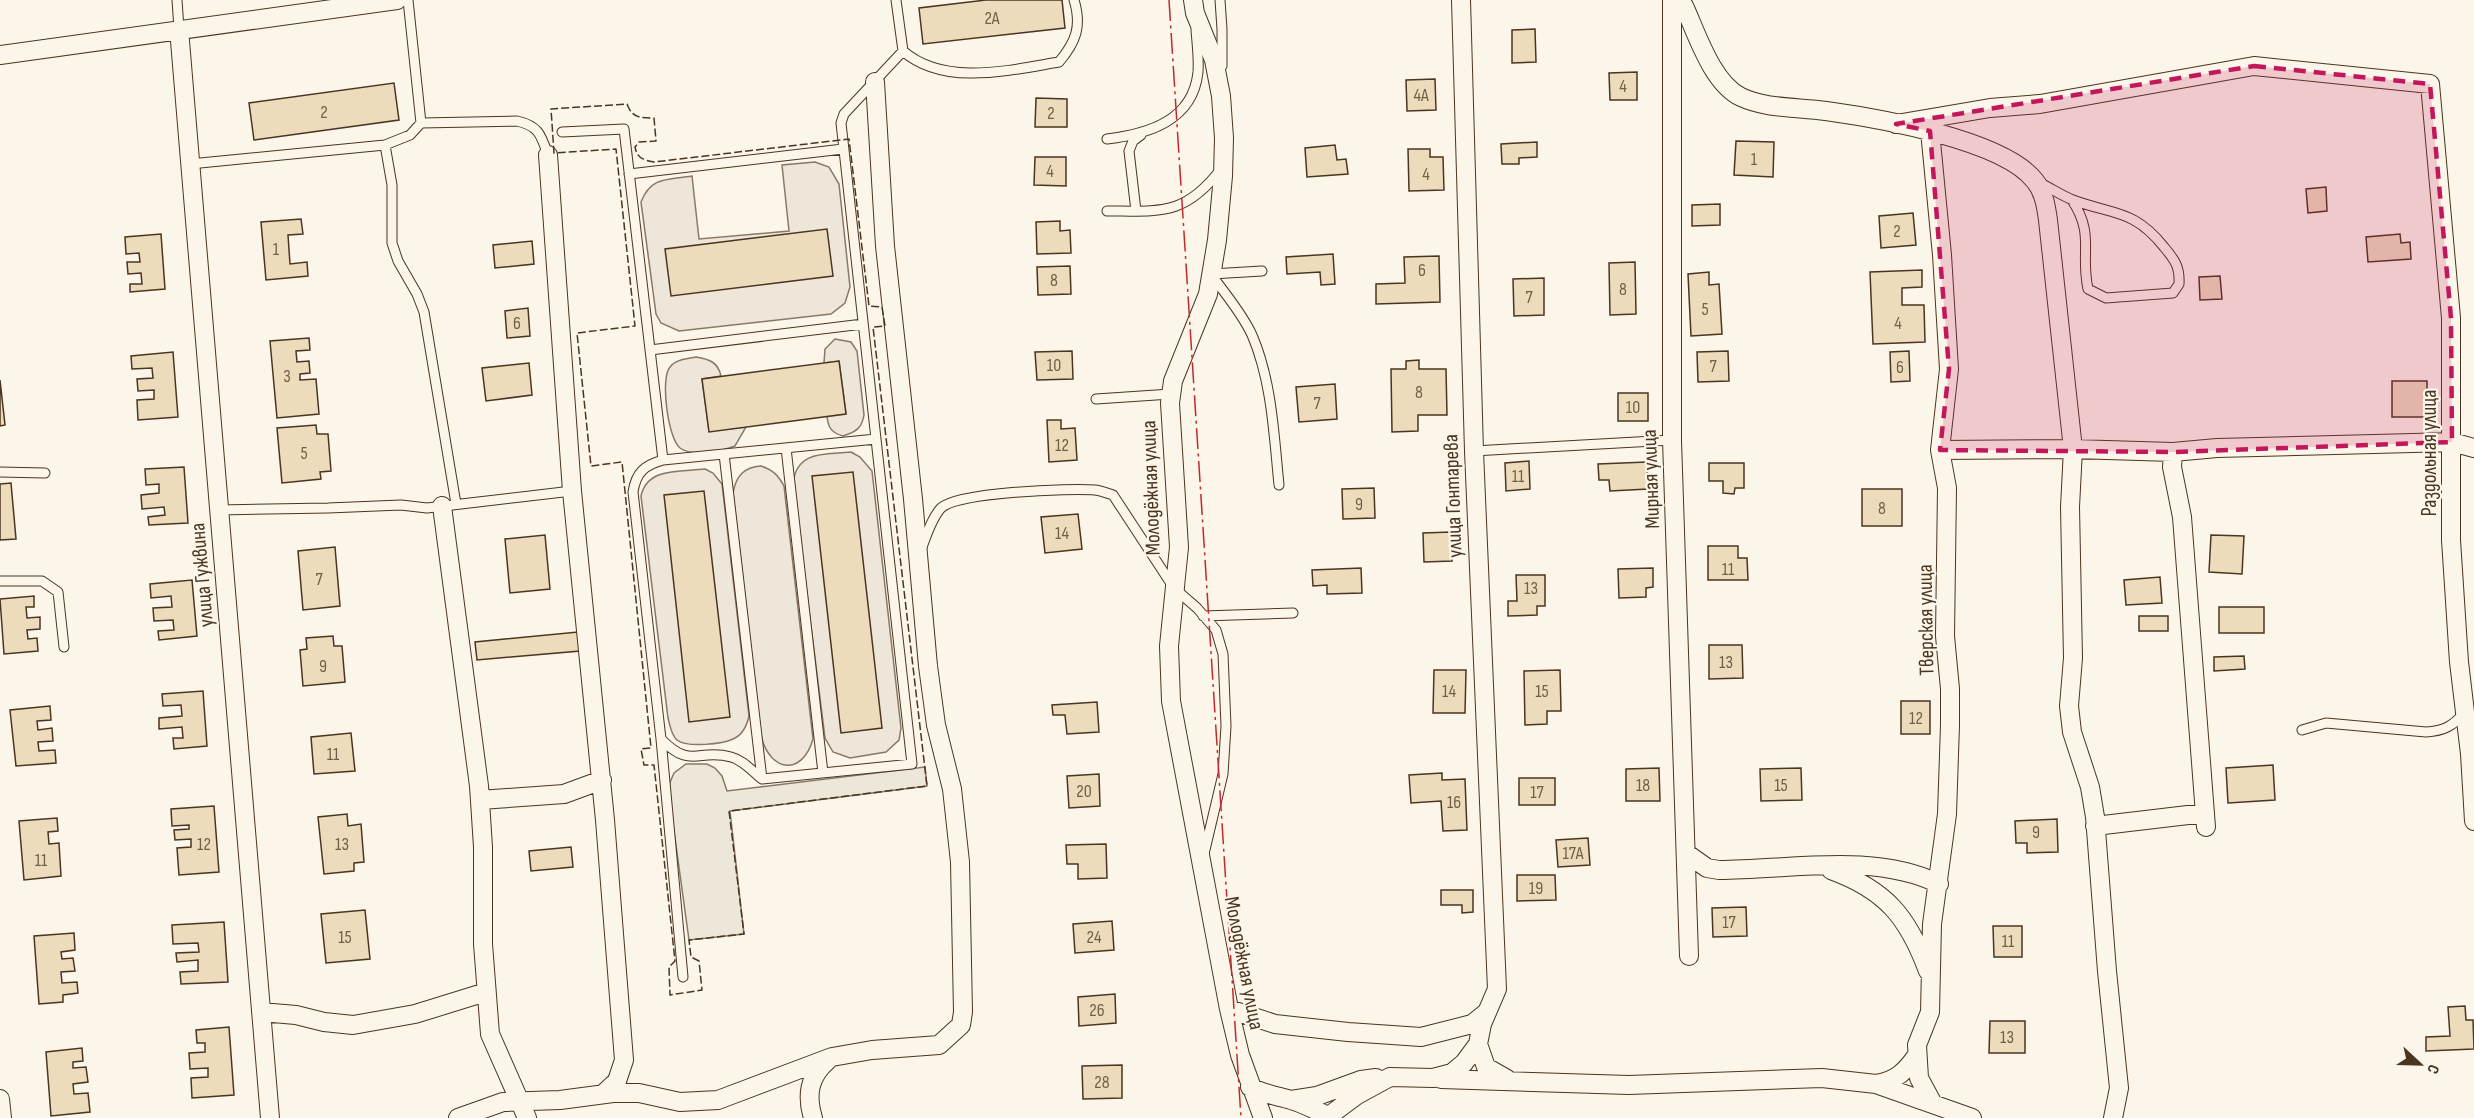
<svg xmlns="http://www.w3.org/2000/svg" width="2474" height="1118" viewBox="0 0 2474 1118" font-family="'Sofia Sans Condensed',sans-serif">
<rect width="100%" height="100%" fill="#fbf6e9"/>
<!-- green -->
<path fill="#ede6d9" stroke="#887966" stroke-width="1.5" d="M815,162L829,167L839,184L850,287L845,303L831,314L679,331L661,323L656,314L641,202C651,176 668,180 692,176L699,239L789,231L782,165Z
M835,339L851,342L857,351L864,415C862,428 856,432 843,436C832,433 828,428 827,416L846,413L839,361L824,363L825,349Z
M696,357C709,359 718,362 721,376L702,379L709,431L746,427L735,446C722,451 692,457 680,448C668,439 660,378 670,367C676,359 687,359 696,357Z
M851,452L860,457L872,471L901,728L899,740L886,752L850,758L833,752L825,738L793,482C798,450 825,455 851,452Z
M761,466C773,470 778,475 784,486L813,739C802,777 770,772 761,736L733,493C736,476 744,467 761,466Z
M705,469L713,473L722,484L749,716C747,725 743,735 733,739C723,744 687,748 677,740C671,735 670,725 668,718L641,496C647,467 681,472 705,469Z"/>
<!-- parking -->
<path fill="#ede7d9" stroke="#887966" stroke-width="1.5" d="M686,764H707L715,768L722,776L727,791L925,767L927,786L730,811L744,934L689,940L668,787L674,773Z"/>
<!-- building -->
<path fill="#ecdcbc" stroke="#4a3520" stroke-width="1.5" d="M986,0H1062L1065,28L923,44L919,8Z
M1535,29L1536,62L1512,63V30Z
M1637,72V100H1610L1609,73Z
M1435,79L1436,110L1407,111L1406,80Z
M394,83L399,120L254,140L249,103Z
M1036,98L1067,99V127H1035Z
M1736,141L1774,142L1773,177L1734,175Z
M1537,142V157L1519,158V164H1502L1501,144Z
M1335,145L1337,160L1346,159L1348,174L1307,177L1305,148Z
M1408,149H1430V157H1443L1444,190L1409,191Z
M1035,157H1066V186L1034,185Z
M2326,187L2327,211L2308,213L2306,189Z
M1720,204V225L1692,226V205Z
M1913,213L1916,245L1881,248L1879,216Z
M301,219L303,234L288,235L290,264L307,262L308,276L266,280L261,222Z
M1060,221V231L1070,230L1071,253L1037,254L1036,222Z
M827,229L833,276L671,296L665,249Z
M161,234L165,289L130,292V284H142L141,273L128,274L127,262H140L139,253L126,254L125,237Z
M2400,234L2401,243L2410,242L2411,259L2368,262L2366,237Z
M532,241L534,264L495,268L493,245Z
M1333,254L1335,284L1321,285L1320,272L1287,274L1286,257Z
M1439,256L1440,302L1376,304V284L1405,283L1404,257Z
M1635,262L1636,314L1610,315L1609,263Z
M1070,266L1071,294L1038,295L1037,267Z
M1922,270V287L1902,288V305H1924L1925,342L1873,344L1870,272Z
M1709,272V285L1719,284L1722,334L1691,336L1688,274Z
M2220,276L2222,299L2200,300L2199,277Z
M1544,278V315L1514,316L1513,279Z
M528,308L530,336L507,338L505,311Z
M309,338L310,350L296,351L297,362L309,361L310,373L300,374V380L316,379L319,414L277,418L270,341Z
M1072,351L1073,379L1037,380L1035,352Z
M1728,351L1729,381L1698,382L1697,352Z
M1909,351L1910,381L1891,382L1890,352Z
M173,352L178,417L138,420L137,400L154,399V390L138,391L137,379L153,378L152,368L132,369L131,356Z
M1419,360V369H1446L1447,415H1418V431L1392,432L1391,369H1406V361Z
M839,361L846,414L709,432L702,379Z
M529,363L532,395L486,401L482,368Z
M0,380L5,425L0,426Z
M2392,381H2427V417H2392Z
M1335,384L1337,419L1299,422L1296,387Z
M1618,393H1648V421H1618Z
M1047,420H1061V429L1075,428L1077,460L1049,462Z
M316,425L317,434H328L331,471L320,472L321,479L282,483L277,428Z
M1529,461L1530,489L1506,491L1505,463Z
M1647,462L1648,489L1610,491L1609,480H1599L1598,464Z
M1709,463H1744V488H1735L1734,494L1723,493V481H1709Z
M184,467L188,523L149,525L148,517L165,515L164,507L142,509L141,495L159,493V484L146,485L145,469Z
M853,472L882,728L841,733L812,476Z
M11,483L16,539L0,540V484Z
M1374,488L1375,518L1343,519L1342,489Z
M1862,489H1902V526H1862Z
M704,491L730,717L689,722L664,495Z
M1078,514L1082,549L1045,553L1041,517Z
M1451,532L1452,561L1424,562L1423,533Z
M545,535L550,589L510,593L505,539Z
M2211,535L2244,536L2242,574L2209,572Z
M1708,546H1738V558H1747L1748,580H1708Z
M335,547L340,606L303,610L298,551Z
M1361,568L1362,593L1327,594V585L1313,586L1312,570Z
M1653,568V587L1646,588V597L1619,598L1618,569Z
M1516,575H1545V606H1537V615L1508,616V601H1517Z
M2160,577L2162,603L2126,605L2124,580Z
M192,580L197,636L159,640L158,631L174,630L173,620L154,621L153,608L172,607L171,596L151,598L150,584Z
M34,596V607H26L27,618L40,617V629L27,630L28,639L37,638L38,651L4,654L0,599Z
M2219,607H2264V633H2219Z
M2139,616H2168V631H2139Z
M578,632L580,651L477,660L475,642Z
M333,636L334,646H342L345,682L303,686L300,650L307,649L306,638Z
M1709,645H1742L1743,678L1709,679Z
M2244,656L2245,669L2214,671V657Z
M1434,670H1466L1465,713H1433Z
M1560,670L1561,711H1547V724L1525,725L1524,671Z
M203,691L207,746L174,749L173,738H183L182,727L159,729V718L182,716L181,705L163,706L162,694Z
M1901,701H1930V734H1901Z
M1097,702L1099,732L1067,734L1065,715H1053L1052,705Z
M50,706L51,720L37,721L38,730L52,728L53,741L38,742L39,751L55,750L56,763L16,766L10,710Z
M351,733L355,771L314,774L311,737Z
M2273,765L2275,800L2228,803L2226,768Z
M1659,768L1660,801H1626V769Z
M1801,768L1802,800L1761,801L1760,769Z
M1442,773V780L1465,779L1467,830L1443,831L1441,801L1411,803L1409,775Z
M1099,774L1100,806L1069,808L1067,776Z
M1519,778H1555V805H1519Z
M214,806L219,872L179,875L177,848L191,847V839L175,840L174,830L189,829V825L172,826L171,809Z
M347,814L348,826L361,824L364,862L354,863V871L324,874L318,817Z
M57,818L58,831L48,832L49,844L59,843L61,876L24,880L19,821Z
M2057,819L2058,852L2027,853V843H2016L2015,821Z
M1588,838L1590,865L1558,867L1556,840Z
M1106,844L1107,878L1078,879V864H1067L1066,845Z
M571,847L573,867L531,871L529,851Z
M1517,875H1555L1556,900L1517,901Z
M1441,890H1473V912L1462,913V905H1441Z
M1746,907L1747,936L1713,937L1712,908Z
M365,910L370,959L326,963L321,914Z
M1112,921L1114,950L1075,953L1073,924Z
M224,922L228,982L181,984L180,972L198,971V960L177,962L176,953L199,952L198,943L173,944L172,925Z
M1993,926H2022V957H1994Z
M74,933L75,950L61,952L62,959L73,958L75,971L61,972L62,983L77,982L78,993L63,995V1002L39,1004L34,936Z
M1115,994L1116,1023L1079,1026L1078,997Z
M2465,1006L2466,1020H2473L2474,1049L2426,1051V1037L2450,1036L2448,1007Z
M1990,1021H2025V1053H1989Z
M229,1027L234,1095L192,1098L191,1078L208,1077V1068L190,1069L189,1053L205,1052V1043H197L196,1030Z
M82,1048L83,1061L73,1062V1068L86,1067L88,1082L73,1084L74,1094L88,1093L90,1112L51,1116L46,1052Z
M1122,1065V1098L1083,1099L1082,1066Z"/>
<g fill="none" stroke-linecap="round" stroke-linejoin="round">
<defs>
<path id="service" d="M177,0L179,29
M408,0L421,123L517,121C539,126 541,135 548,155
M896,0L903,51C944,87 1011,70 1059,62C1076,42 1082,26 1074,0
M1220,0L1222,29V66
M562,132L624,129L663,460C645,465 636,472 633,492L661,739C691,770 698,748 731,757C743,760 752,771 762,779L912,764L841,123L844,114L903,51
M1107,139C1148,134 1193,121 1198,72C1199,58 1197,44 1196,30
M385,145L392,185V243L398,261L417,294L424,312L456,504
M190,164L385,145L410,135L421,123
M629,174L843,149
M2040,183C2051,188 2062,196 2073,200C2113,215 2134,209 2164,247C2175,260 2180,267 2179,284L2173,293L2106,298L2088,289C2080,252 2095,235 2072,200
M1107,211C1161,211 1185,216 1221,169
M1136,211L1129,151L1133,141L1141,135
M1262,271L1211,274C1225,294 1242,313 1252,335C1272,381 1274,436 1279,485
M650,350L863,324
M1096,399L1171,394
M786,448L823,773
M1474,451L1672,440
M724,454L762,779
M663,460L876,439
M0,472L45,473
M219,510L328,508L401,505L427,508L572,491
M921,550C926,537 931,519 941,508C958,492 1070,488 1095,490C1102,491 1107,493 1113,495L1174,588L1197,608L1216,630L1223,654L1226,726L1223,774L1204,854
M0,581H42L58,592L64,647
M1203,616L1293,613
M2302,730L2326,723L2426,732C2444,731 2453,726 2465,712
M661,739L683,977"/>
<path id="minor" d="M1193,0L1195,13L1214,60L1221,96L1224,138L1223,176L1217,240L1208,294L1173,381L1170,403L1179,547L1169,646L1171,701L1229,1009L1240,1055L1263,1118
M1672,0V440L1689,956
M1679,0L1684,6C1697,34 1712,83 1741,97C1766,109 1799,107 1826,111C1877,118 2004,140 2035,181C2044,192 2046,206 2048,220L2073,449L2173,452L2172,467L2182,517L2206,827
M179,29L270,1118
M0,55L397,0
M1896,124L1990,108L2040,104L2254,66L2430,84L2451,318V540L2459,662L2470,754L2474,821
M1930,131L1942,255L1949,369L1940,450L1947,488L1945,636L1950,689V725L1947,814L1932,924L1930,1012L1917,1045L1919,1078L1933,1104
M548,155L572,491L605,820L624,1060L617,1081L603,1094
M1940,450L2073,449L2070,507L2073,658L2069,706L2072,732L2090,787L2095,817L2107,971L2119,1088L2113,1118
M2173,452L2217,448L2452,442L2474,448
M442,506L479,786L483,847V944L490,1034L527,1118
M480,800L564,794L602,780
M2095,826L2205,813
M1686,853L1707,868L1719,870C1789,870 1874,852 1939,884
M1831,870C1886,890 1908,917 1928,971
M1229,1009L1275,1024L1348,1032L1421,1037L1472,1024L1487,1012
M261,1012L296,1015L324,1022L353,1025L415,1014L486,992
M1478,1044L1486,1067L1507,1079
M1441,1079L1629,1085L1822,1078L1876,1084L1972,1118
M1876,1084C1896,1081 1906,1071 1917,1055
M1250,1087C1264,1094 1277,1096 1291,1100C1305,1104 1318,1111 1331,1118
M0,1099L2,1118
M1291,1100L1317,1096L1361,1080L1376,1078
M458,1118L503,1102L560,1100L613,1093H639L680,1102L718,1100L832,1057L872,1050L939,1045L961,1025L963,1012L960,862L952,789L936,725L928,666L913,499L885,246L875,82
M813,1118C806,1095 809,1076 828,1060
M1326,1118L1357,1095L1390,1077L1433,1078L1452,1073L1464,1063L1478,1044L1482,1024L1497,989L1474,451L1461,0"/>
</defs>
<!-- service casing -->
<use href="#service" stroke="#4a3520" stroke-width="11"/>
<!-- minor casing -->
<use href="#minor" stroke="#4a3520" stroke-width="20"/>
<!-- service -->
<use href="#service" stroke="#fbf6e9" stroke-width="9"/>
<!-- minor -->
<use href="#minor" stroke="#fbf6e9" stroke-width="18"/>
<!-- fence -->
<path stroke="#4a3520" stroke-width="1.5" stroke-dasharray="8 3" stroke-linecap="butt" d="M627,104C632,118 640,118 654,118L656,141L639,142L635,147C637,158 643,160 654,162L849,139L869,306L882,307L885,326L873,327L927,786L729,811L744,934L689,940L691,957L699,961L702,990L670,995L669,967L675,961L654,765H644L641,749L651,748L622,462L591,466L577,333L635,326L616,149L554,153L551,109Z"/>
<!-- power -->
<path stroke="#c62828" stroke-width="1.5" stroke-dasharray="21 4.5 3 4.5" stroke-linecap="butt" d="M1169,0L1241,1118"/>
</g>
<!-- marked area -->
<path fill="#c2185b" fill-opacity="0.2" stroke="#c2185b" stroke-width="4.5" stroke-dasharray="12 8" stroke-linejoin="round" d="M2254,66L2430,84L2451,318L2452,442L2173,452L1940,450L1949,369L1930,131L1896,124Z"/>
<g text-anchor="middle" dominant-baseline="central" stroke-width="4.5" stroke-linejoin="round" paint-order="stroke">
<!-- number labels -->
<g font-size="18" fill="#725f47">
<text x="992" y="18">2А</text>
<text x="1623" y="86">4</text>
<text x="1421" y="95">4А</text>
<text x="324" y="112">2</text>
<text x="1051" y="113">2</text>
<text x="1754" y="159">1</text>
<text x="1050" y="171">4</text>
<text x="1426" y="174">4</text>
<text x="1897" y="231">2</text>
<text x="276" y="249">1</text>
<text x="1422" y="270">6</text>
<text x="1054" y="280">8</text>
<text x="1623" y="289">8</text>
<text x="1529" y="297">7</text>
<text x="1705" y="309">5</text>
<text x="517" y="323">6</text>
<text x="1898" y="323">4</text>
<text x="1054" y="365">10</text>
<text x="1713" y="366">7</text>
<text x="1900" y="367">6</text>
<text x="287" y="376">3</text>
<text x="1419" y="392">8</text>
<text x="1317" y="403">7</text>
<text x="1633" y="407">10</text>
<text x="1062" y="445">12</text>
<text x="304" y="453">5</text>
<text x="1518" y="476">11</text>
<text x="1359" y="504">9</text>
<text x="1882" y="508">8</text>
<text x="1062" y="533">14</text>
<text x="1728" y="569">11</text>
<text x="319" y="579">7</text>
<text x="1531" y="588">13</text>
<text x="1726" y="662">13</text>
<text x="323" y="666">9</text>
<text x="1449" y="691">14</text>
<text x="1542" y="691">15</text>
<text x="1916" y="718">12</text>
<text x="333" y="754">11</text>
<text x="1643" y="785">18</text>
<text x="1781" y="785">15</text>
<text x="1084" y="791">20</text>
<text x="1537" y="792">17</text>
<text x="1454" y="802">16</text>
<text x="2036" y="832">9</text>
<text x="204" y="844">12</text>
<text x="342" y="844">13</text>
<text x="1573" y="853">17А</text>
<text x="41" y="860">11</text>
<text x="1536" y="888">19</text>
<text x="1729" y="922">17</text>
<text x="345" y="937">15</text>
<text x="1094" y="937">24</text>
<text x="2008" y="941">11</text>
<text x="1097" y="1010">26</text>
<text x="2007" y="1037">13</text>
<text x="1102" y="1082">28</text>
</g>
<!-- street labels -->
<g font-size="21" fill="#4a3520" stroke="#fbf6e9">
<text transform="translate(2429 453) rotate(-90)">Раздольная улица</text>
<text transform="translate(1651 479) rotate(-92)">Мирная улица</text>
<text transform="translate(1151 488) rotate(-92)">Молодёжная улица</text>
<text transform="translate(1453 496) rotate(-92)">улица Гонтарева</text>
<text transform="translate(202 575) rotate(-95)">улица Гужвина</text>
<text transform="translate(1926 620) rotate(-91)">Тверская улица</text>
<text transform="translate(1244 963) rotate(79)">Молодёжная улица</text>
</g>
</g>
<!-- north arrow -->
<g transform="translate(2420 1064) rotate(112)" stroke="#fbf6e9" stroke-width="4.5" paint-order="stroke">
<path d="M0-4.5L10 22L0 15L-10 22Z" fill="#4a3520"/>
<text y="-9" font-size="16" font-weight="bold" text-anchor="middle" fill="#4a3520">С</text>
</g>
</svg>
